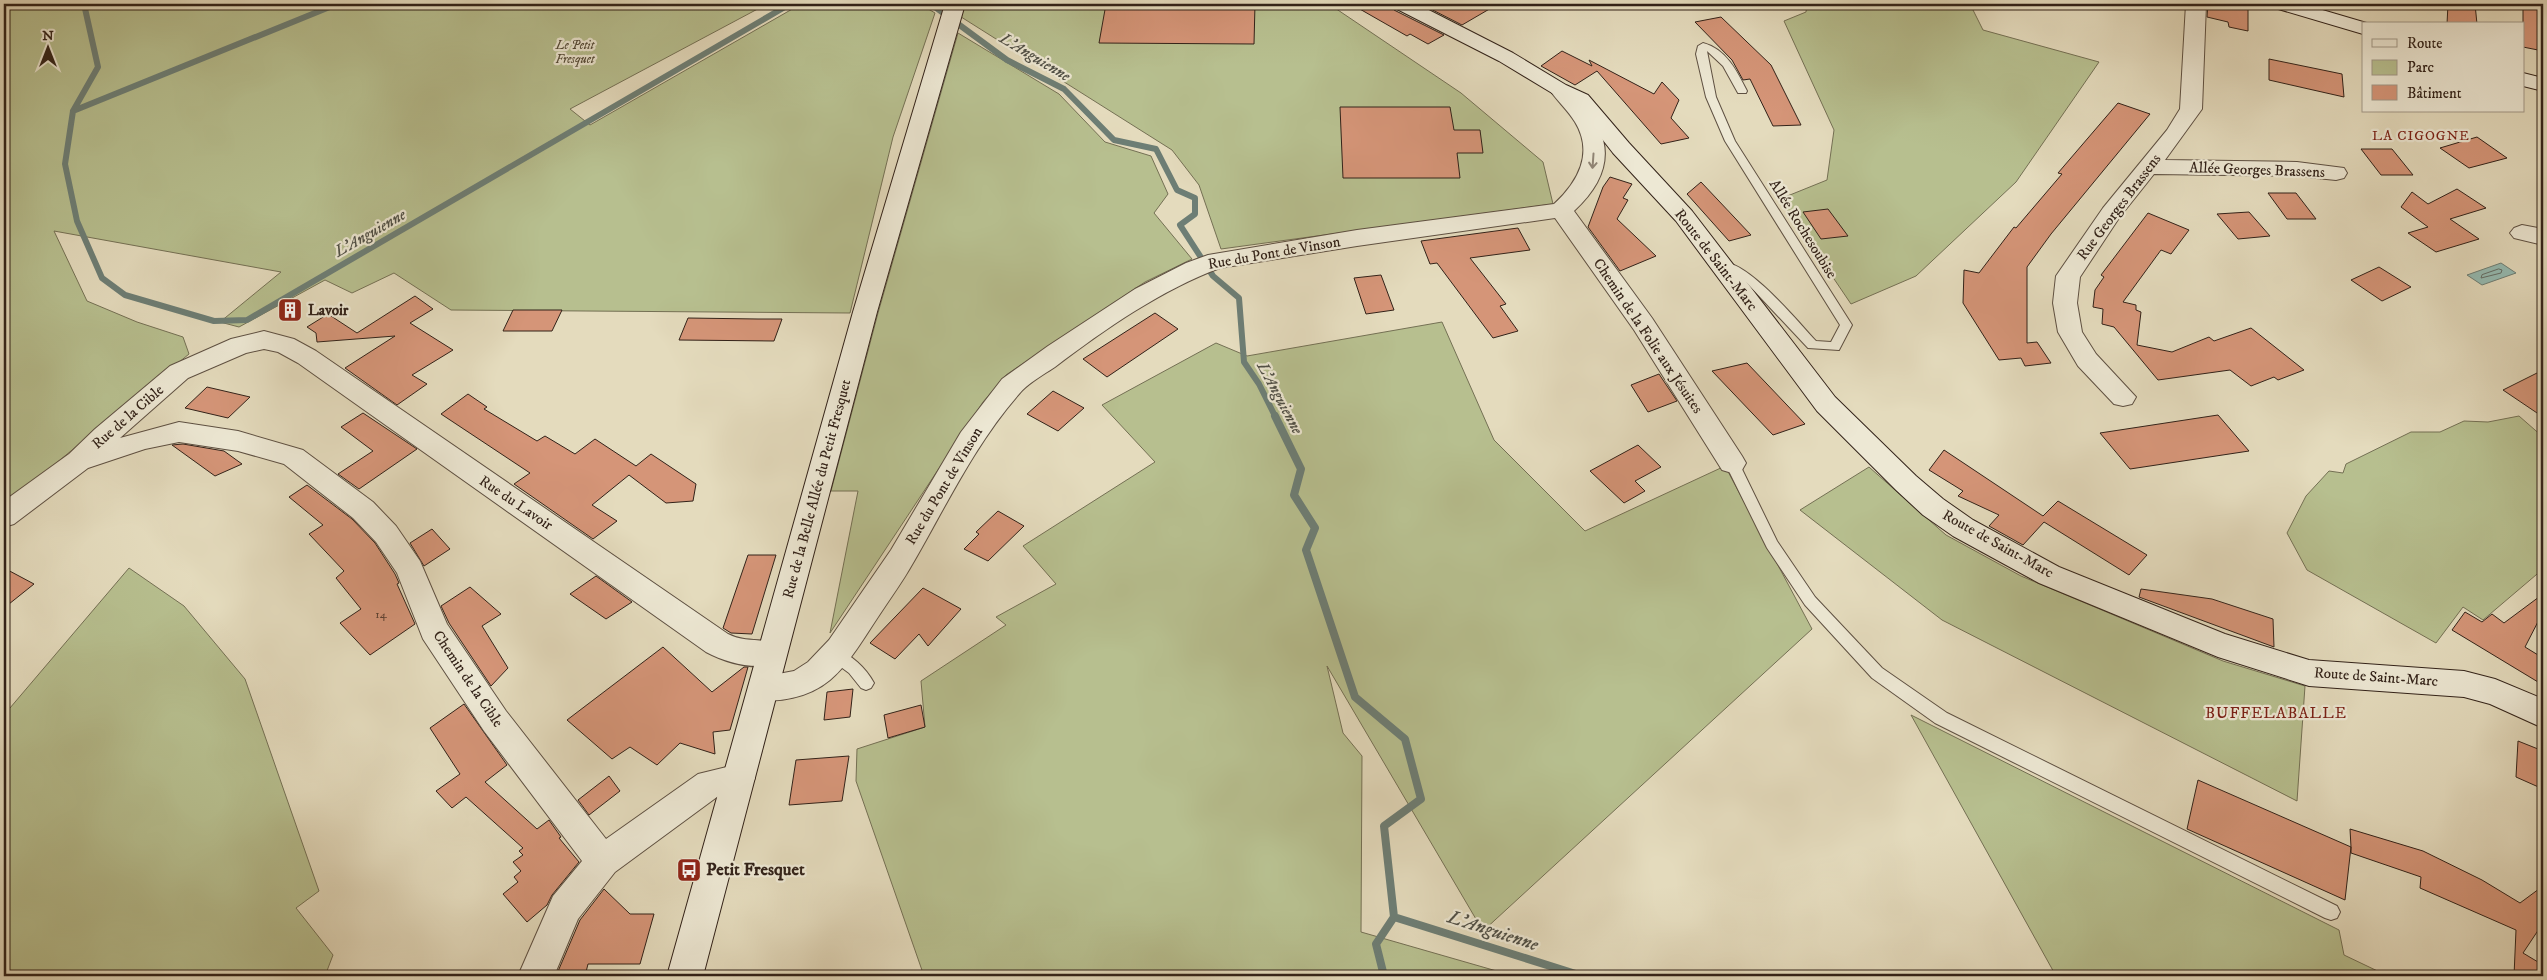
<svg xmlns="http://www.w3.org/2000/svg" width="2547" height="980" viewBox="0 0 2547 980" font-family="'IM FELL DW Pica',serif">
<rect width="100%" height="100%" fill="#e4dbbd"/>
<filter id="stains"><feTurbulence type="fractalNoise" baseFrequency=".004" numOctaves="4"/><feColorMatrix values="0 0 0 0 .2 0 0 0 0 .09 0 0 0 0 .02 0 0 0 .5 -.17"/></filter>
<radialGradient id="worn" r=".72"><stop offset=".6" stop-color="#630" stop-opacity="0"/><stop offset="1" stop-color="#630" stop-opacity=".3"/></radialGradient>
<!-- green -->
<path fill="#b7bf8f" stroke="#747054" d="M4,4H767L570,109L590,125L801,4H920L935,13L893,137L850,313L451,310L394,273L352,293L325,280L239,327L220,322L281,272L54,231L87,301L137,322L183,337L189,354L49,469L4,501Z
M962,4H1329L1461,93L1543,162L1553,204L1221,249L1199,185L1172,150L958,15Z
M1807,4H1970L1983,30L2099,62L2016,182L1916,276L1851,304L1780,199L1827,180L1834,130L1784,21L1806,12Z
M958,33L1059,94L1105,142L1151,156L1168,194L1154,213L1192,259L1145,282L1006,375L983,402L830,633L858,491H831L878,313Z
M1442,322L1494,440L1585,531L1725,466L1812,629L1483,931L1327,666L1343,733L1362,756L1361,932L1514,976H924L856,781L857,749L925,727L921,681L1006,625L996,617L1056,584L1023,546L1155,462L1102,405L1216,343L1247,356Z
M2519,416L2543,437V569L2483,620L2463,607L2436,643L2307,570L2287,533L2306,496L2329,471L2343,473L2346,464L2411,432H2440L2464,421L2488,422Z
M1869,467L1946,535L2021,576L2223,661L2305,686L2297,801L1942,620L1800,510Z
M129,568L184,606L245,679L319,891L296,908L333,955L325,976H4V715Z
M1911,715L2339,930L2344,955L2388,976H2056Z"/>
<!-- water -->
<path fill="#95bbb2" stroke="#6d7e75" d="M2501,263L2516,273L2482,285L2467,275Z"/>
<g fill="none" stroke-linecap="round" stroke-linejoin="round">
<!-- shore -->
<path stroke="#646e66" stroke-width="1" d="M2499,269L2502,270L2501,273L2481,278L2482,275Z"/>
<!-- stream-far1 -->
<path stroke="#6d7e75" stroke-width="6" d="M84,4L98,67L73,111L65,164L77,221L102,278L125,295L214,321L247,320L790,4
M931,4L1007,60L1064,89L1114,140L1156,149L1177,190L1195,198V214L1180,225L1213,276L1239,298L1244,362L1259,384L1276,418
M73,111L337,4"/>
<!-- stream -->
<path stroke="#6d7e75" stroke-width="8" d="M1275,416L1301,469L1294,495L1315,528L1306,550L1355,697L1405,739L1421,799L1384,826L1394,917L1582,976
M1384,976L1376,944L1394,917"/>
</g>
<!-- building -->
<path fill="#d59578" stroke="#322219" d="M1106,4H1255L1254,44L1099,43Z
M1351,4H1390L1394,10L1444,35L1428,44L1410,34L1407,36Z
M1421,4H1498L1462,25Z
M2208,4H2248V31L2229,27L2228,22L2207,17Z
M2448,4H2475L2477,24H2447Z
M2523,4H2543V51L2523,47Z
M1721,17L1771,65L1801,125L1773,126L1750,79L1743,80L1732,60L1695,22Z
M1562,51L1592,66L1589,60L1654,94L1662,82L1679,100L1671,118L1689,138L1661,144L1597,71L1575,85L1541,66Z
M2269,59L2342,74L2344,97L2269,80Z
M2118,103L2150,114L2051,234L2027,267V343L2037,342L2051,363L2025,366L2021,358L1999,360L1963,303L1964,270L1979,273L2014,227L2016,228L2062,174L2058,173Z
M1340,107H1450L1454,130H1480L1483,153H1457L1460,178H1343Z
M2477,137L2507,158L2469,168L2440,148Z
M2361,149H2392L2413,175H2381Z
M1610,177L1632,184L1623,198L1628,200L1617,219L1656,256L1620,271L1588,227L1603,187Z
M1701,182L1751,235L1729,241L1687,194Z
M2457,189L2486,208L2450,219L2479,239L2436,252L2408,233L2428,227L2401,207L2412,192L2428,204Z
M2268,193H2296L2316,219H2287Z
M1828,209L1848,236L1821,239L1803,212Z
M2249,212L2270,236L2238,239L2217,214Z
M2148,213L2189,230L2171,254L2161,250L2123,302L2136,305V310L2141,312L2137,345L2172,352L2209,337L2214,341L2251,328L2304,370L2278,380L2274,377L2251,386L2230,370L2158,380L2114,327L2102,324L2103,309L2093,307L2095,290L2104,277L2101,275Z
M1518,228L1530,250L1470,258L1506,304L1500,306L1518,331L1493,338L1437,263L1430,264L1421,241Z
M2379,267L2411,287L2382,301L2351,280Z
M1381,275L1394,310L1366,314L1354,278Z
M415,296L433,309L410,323L453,350L412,375L427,384L397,405L345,368L395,336L317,342L316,333L307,327L328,314L357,333Z
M513,310H562L552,331H503Z
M1155,313L1178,329L1107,377L1083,359Z
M688,318L758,319H782L774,341L679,340Z
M1747,363L1805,424L1773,435L1712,371Z
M2543,370V417L2503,390Z
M1659,374L1677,401L1648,412L1631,385Z
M207,387L250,397L228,418L185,408Z
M1053,391L1084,408L1058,431L1027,414Z
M468,394L487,407L484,409L537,441L545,436L575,454L595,439L636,466L651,454L696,484L693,501L666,503L629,475L592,505L617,521L593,539L514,484L530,473L441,414Z
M363,413L417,449L359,489L338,474L373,451L341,427Z
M2218,415L2249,451L2130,469L2100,433Z
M183,444L224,451L242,464L215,476L172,445Z
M1638,445L1661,467L1635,481L1645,491L1624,503L1590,471Z
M1944,450L2043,516L2058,501L2147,555L2129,575L2044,522L2023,545L1989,526L1999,515L1958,496L1963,491L1929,470Z
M307,485L352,519L375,543L395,574L399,583L397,584L415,624L370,655L340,623L361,609L336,578L344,571L309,534L323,525L289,497Z
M998,511L1024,526L988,561L964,549L979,534L976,532Z
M432,529L450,549L424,566L410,543Z
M748,555H776L752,634L731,633L723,628Z
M4,568L34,584L4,608Z
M596,576L632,602L606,619L570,594Z
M470,587L501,614L482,626L508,668L491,686L449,623L441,606Z
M923,588L961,609L928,646L919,634L895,659L870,643Z
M2141,589L2212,599L2273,619L2274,647L2139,597Z
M2543,594V612L2525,647L2543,658V685L2452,630L2465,612L2482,622L2492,614L2504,623Z
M663,647L712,692L744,667H748L730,730L713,732L715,754L680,743L657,765L630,747L612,759L567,720Z
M853,689L850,717L824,720L827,692Z
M464,704L507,765L485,782L537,829L549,820L561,837L559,838L579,862L552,895L547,905L527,922L503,894L518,882L514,877L521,871L513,862L523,855L519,851L523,848L466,797L452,808L436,791L460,774L430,728Z
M921,705L925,727L888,738L884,715Z
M2518,741L2543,751V789L2516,777Z
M849,756L842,801L789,805L796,760Z
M609,776L620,791L589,815L578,800Z
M2198,780L2351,847L2350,829L2423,851L2482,880L2520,903L2543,886V923L2523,953L2543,965V976H2514L2516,930L2420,888L2421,877L2351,853V847L2345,900L2187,829Z
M604,889L630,914H654L640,964H588L585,976H556L580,920Z"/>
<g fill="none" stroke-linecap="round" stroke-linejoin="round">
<defs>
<path id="lane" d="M1703,43C1726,49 1737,71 1747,91L1746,93H1738L1723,66L1707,51L1716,97L1735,141L1852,325L1839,350L1808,348L1746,282L1718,266L1720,263C1744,256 1799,323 1816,341L1831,342L1840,325L1725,141L1706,97L1696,54L1698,46Z
M1732,458L1739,463L1777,541L1815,597L1882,668L1947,713L2337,906L2340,912L2337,918L2331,920L2325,918L1935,723L1872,678L1805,605L1767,548L1725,463Z
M835,649C851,654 866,668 874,683L871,688L866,690L861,688L849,673L830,659L827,655L830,651Z"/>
<path id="street" d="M2186,4H2206L2202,109L2165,160L2297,162L2344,168L2347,173L2344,178L2336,180L2297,176L2154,174L2119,218L2080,277L2077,303L2082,332L2096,354L2136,397L2132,404L2123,406L2114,404L2078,366L2058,332L2053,303L2056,276L2103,208L2167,130L2180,109Z
M1559,83C1569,85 1574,95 1582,103C1616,141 1611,177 1574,211L1652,318L1742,456L1746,463L1742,470L1732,473L1722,470L1634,330L1555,218L1357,246L1220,268C1161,290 1105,329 1055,367C1043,375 1028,383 1019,394C975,444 946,506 913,563C903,581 891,597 880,614C865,636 851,662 830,680C811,696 776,706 752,697L748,688L752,679L794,671L808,662L829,640L891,550L961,432L1002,379L1048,346L1135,289L1186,263L1208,255L1357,230L1554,204C1578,182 1594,153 1575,122C1568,110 1557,101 1549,89L1552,85Z
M2522,225L2543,229V245L2514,238L2510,233L2514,228Z
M264,331L294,339L316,351L728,634C745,643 765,638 783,644L787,653L783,662C757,671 729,664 706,652L298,363L278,352L264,349L246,353L188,378L120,438L179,422L238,431L303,450L373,502L396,526L420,561L447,624L506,711L606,839L698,774L739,764L750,768L755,778L750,788L717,797L615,872L578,919L554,976H518L553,896L582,861L484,731L423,639L397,573L376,542L353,518L284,464L238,451L179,442L145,449L88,468L14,524L4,527V501L69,454L95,429L170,366L231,339Z"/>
<path id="secondary" d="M945,4H965L877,312L703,976H667L853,312Z
M1392,4H1417L1513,53L1566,85L1588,95L1629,143L1692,211L1835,397L1916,476L1943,499L1973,520L2059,567L2225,634L2309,660L2464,671L2495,679L2543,699V728L2490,704L2464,697L2309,686L2218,657L2039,583L1953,536L1923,515L1896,490L1817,411L1676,221L1613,153L1574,103L1552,93L1499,61L1395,8Z
M2272,4H2302L2370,24H2363V34L2275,8Z
M2523,73L2543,78V91L2523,86Z"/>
</defs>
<!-- lane casing -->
<use href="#lane" stroke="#5e5042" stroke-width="2"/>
<!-- street casing -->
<use href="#street" stroke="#5e5042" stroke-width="2"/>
<!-- secondary casing -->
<use href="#secondary" stroke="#322219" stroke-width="2"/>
<!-- lane -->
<use href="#lane" fill="#ede8d4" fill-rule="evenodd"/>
<!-- street -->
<use href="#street" fill="#ede8d4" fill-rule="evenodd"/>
<!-- secondary -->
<use href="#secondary" fill="#ede8d4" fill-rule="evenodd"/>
</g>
<!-- one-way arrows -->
<defs><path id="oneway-shaft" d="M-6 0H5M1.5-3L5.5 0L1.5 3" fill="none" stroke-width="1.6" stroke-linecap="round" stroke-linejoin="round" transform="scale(1.25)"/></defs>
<use stroke="#908576" href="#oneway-shaft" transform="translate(1593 161) rotate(94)"/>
<!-- icons -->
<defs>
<symbol id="building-square" viewBox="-11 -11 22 22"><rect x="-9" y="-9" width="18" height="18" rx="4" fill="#8f2418" stroke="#ede8d4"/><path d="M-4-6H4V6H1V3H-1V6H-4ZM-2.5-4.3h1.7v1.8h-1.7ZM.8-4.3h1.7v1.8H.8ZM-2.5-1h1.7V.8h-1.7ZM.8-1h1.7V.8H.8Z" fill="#fff"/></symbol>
<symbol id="bus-square" viewBox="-11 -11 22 22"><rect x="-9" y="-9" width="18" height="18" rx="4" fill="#8f2418" stroke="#ede8d4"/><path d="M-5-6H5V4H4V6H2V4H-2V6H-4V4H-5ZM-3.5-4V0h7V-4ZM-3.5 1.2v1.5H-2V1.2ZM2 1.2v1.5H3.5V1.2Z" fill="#fff"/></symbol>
</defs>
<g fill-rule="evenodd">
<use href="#building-square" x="276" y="296" width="28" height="28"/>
<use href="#bus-square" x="675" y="856" width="28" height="28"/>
</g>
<g text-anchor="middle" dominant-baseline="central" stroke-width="4.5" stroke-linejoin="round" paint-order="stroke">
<!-- far-park labels -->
<g font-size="12" font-style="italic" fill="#534936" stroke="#ede8d4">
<text x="575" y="45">Le Petit<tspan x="575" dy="14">Fresquet</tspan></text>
</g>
<!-- number labels -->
<g font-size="12" fill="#5b3f31">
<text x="381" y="614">14</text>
</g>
<!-- far-neighbourhood labels -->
<g font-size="14" letter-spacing="1" fill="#7a1f14" stroke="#ede8d4">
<text x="2421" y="136">LA CIGOGNE</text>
</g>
<!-- street labels -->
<g font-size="15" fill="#322219" stroke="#ede8d4">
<text transform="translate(2257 170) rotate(2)">Allée Georges Brassens</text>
<text transform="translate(2119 207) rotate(-53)">Rue Georges Brassens</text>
<text transform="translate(1803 229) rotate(58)">Allée Rochesoubise</text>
<text transform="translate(1274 253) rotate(-10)">Rue du Pont de Vinson</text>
<text transform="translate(1716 260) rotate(52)">Route de Saint-Marc</text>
<text transform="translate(1648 336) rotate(56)">Chemin de la Folie aux Jésuites</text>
<text transform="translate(128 417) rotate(-41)">Rue de la Cible</text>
<text transform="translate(944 486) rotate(-59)">Rue du Pont de Vinson</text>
<text transform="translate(817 489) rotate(-75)">Rue de la Belle Allée du Petit Fresquet</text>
<text transform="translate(516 503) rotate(34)">Rue du Lavoir</text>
<text transform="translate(1998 544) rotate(29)">Route de Saint-Marc</text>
<text transform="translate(2376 677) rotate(4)">Route de Saint-Marc</text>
<text transform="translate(468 679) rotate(56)">Chemin de la Cible</text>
</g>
<!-- poi labels -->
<g font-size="15" font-weight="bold" fill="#322219" stroke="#ede8d4" text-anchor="start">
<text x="308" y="310">Lavoir</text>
</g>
<!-- water labels -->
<g font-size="16" font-style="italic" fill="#505047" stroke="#ede8d4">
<text transform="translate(1035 57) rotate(31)">L'Anguienne</text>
<text transform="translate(370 233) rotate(-30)">L'Anguienne</text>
<text transform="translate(1280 398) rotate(62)">L'Anguienne</text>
</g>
<!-- neighbourhood labels -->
<g font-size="16" letter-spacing="1" fill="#7a1f14" stroke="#ede8d4">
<text x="2276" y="713">BUFFELABALLE</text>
</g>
<!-- near-poi labels -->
<g font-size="18" font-weight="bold" fill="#322219" stroke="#ede8d4" text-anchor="start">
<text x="706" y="870">Petit Fresquet</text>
</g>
<!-- near-water labels -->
<g font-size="19" font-style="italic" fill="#505047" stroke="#ede8d4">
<text transform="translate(1493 931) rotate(18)">L'Anguienne</text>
</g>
</g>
<!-- margin -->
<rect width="2547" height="980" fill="none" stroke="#e4dbbd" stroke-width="20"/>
<rect x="5" y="5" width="2537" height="970" fill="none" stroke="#322219" stroke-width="2.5"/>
<rect x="10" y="10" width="2527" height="960" fill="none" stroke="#322219"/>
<!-- legend -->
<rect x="2362" y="22" width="162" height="90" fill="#ede8d4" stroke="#a29989"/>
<rect x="2372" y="39" width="25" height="8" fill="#ede8d4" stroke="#a29989"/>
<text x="2407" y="48" font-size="15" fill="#322219">Route</text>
<rect x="2372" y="60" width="25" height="15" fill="#b7bf8f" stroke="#a29989"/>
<text x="2407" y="72" font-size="15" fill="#322219">Parc</text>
<rect x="2372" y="85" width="25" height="15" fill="#d59578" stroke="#a29989"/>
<text x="2407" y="98" font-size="15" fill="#322219">Bâtiment</text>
<!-- north arrow -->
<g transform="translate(48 48)" stroke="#ede8d4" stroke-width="4" paint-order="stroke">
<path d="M0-4L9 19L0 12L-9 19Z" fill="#322219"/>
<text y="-8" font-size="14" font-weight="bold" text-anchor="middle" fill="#322219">N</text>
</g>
<rect width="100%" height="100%" filter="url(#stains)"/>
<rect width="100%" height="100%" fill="url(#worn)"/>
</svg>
